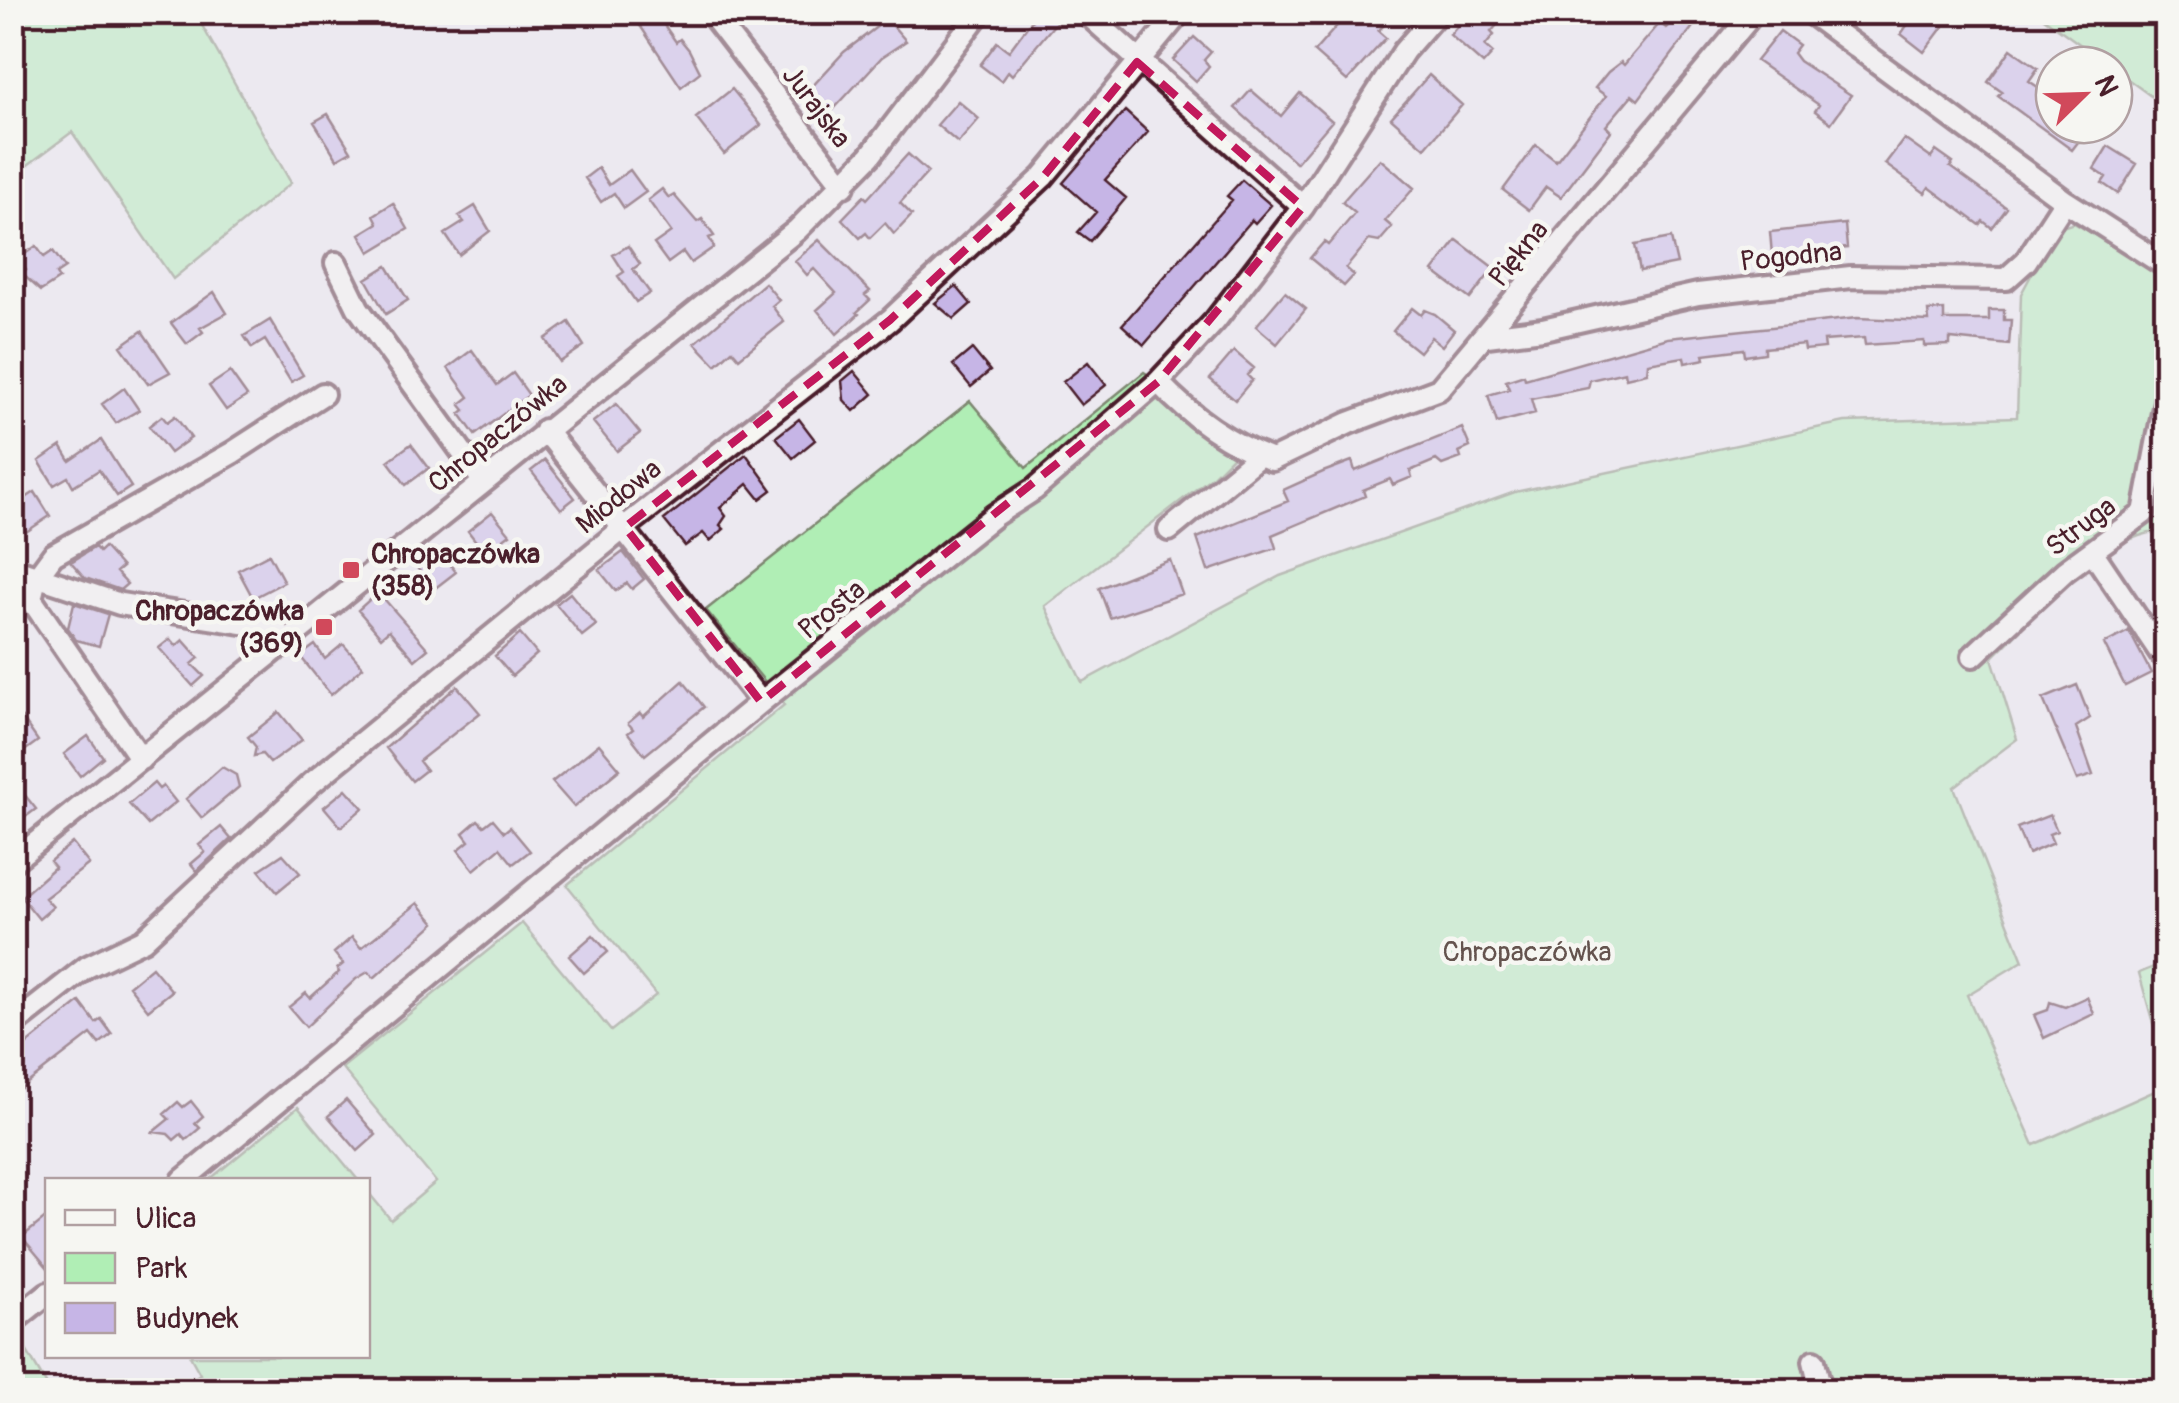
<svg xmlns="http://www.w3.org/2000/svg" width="2179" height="1403" viewBox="0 0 2179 1403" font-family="Pangolin,sans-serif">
<rect width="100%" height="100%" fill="#ece9f0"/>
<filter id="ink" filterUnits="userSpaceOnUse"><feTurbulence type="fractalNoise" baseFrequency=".01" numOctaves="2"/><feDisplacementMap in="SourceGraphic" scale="20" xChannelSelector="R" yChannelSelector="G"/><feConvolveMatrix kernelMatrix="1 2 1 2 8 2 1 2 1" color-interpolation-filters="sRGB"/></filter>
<g filter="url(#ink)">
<!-- green -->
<path fill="#b0eeb5" stroke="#7d8670" stroke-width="2.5" d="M195,13L291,183L173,279L72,132L13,176V13Z
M2037,13H2166V107Z
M2074,223L2166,276V531C2102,532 2037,616 1992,658L2017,739L1954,787L2023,961L1967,995L2034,1145L2166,1086V1390H174L200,1374L190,1356H368V1192L391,1220L436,1182L342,1068L522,923L611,1031L656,995L567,885L784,705L706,610L970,401L1026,468L1144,372L1248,441L1213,476L1045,606L1082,682L1280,576L1515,492L1845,422L2017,417L2021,294L2056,229Z
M2166,962V1070L2139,973Z
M298,1107L358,1180H209Z
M19,1338L50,1390H13V1344Z"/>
<!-- building -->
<path fill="#c6b5e6" stroke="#4a1f2b" stroke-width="2.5" d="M631,12H655L676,42L680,39L689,50L700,72L681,87Z
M1038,12H1051L1059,19L1012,75L1008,71L1001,81L980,65L997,42L1009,51Z
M1349,12L1364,19L1372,12L1385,24L1378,31L1386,38L1347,81L1314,52Z
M1478,12H1508L1491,32L1494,35L1485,46L1493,53L1483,64L1450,35L1463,20L1468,24Z
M1680,12H1704L1638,100L1632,95L1606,126L1611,131L1561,197L1546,187L1529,210L1503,190L1536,145L1556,161L1606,96L1595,88L1608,72L1621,62L1624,65L1660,23L1666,28Z
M1894,12H1954L1924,52L1901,34L1908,24Z
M887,19L906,41L882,57L832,111L809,90L844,52Z
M1780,31L1799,45L1793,53L1799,61L1851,95L1831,123L1815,111L1819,105L1756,61Z
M1194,37L1211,52L1204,60L1209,66L1196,81L1173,60Z
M2011,49L2038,68L2029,81L2054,98V125H2091L2072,150L1998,96L2002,92L1988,82Z
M1429,75L1462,105L1425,148L1391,118Z
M732,89L761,125L724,154L696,118Z
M1251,90L1281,116L1300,93L1332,121L1296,163L1235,108Z
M958,101L979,119L958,143L937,125Z
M1125,111L1148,132L1105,180L1126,198L1090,241L1078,232L1096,212L1063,183Z
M328,114L351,151L337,159L314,122Z
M1904,139L1931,158L1936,151L1953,163L1950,167L2007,208L1992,228L1983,221L1980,225L1929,187L1925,193L1885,164Z
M2108,146L2137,164L2118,194L2102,183L2106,177L2094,169Z
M908,154L928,172L900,203L912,215L894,234L885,223L870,238L866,233L860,238L842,219L864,196L867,199Z
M1380,159L1414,188L1385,221L1392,227L1379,242L1369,240L1346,268L1354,275L1344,286L1310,258L1324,242L1328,245L1355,213L1342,202Z
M598,168L609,185L630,170L646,192L624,208L614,193L601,202L585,178Z
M1242,180L1271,205L1255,223L1252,220L1144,345L1122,325L1232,200L1227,196Z
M662,189L669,198L674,195L697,222L702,219L714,236L709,238L714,247L691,263L683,252L668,263L654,244L671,232L648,200Z
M393,203L408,229L370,252L360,234L378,223L374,215Z
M475,206L490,231L459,255L445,234L464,222L459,216Z
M1845,224L1847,248L1772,255L1770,232Z
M1671,238L1677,264L1640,271L1635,245Z
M819,240L870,291L865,295L870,300L857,312L859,314L837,334L817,310L836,293L814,269L807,275L795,261Z
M1457,240L1494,268L1470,299L1433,271Z
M36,246L44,257L53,251L65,268L56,274L59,279L41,291L22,274L26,270L18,259Z
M628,246L640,264L633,269L650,293L636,302L618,276L624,272L613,255Z
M387,266L408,300L386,314L366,279Z
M765,283L779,300L772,306L784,322L739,358L732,350L716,365L695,343Z
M956,286L971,304L954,319L935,303Z
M214,292L227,313L200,328L203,332L187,344L171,323Z
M1285,292L1306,309L1277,344L1256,326Z
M1412,308L1421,315L1425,310L1435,314L1454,330L1442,346L1431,337L1419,352L1393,331Z
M1944,310V320H1989V310H2004V320H2011L2009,345L1950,339V345L1924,346V341L1865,345L1864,338L1824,341L1825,348L1805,350L1804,344L1765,348V353L1745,356L1744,349L1704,354L1705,359L1685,363L1684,357L1648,363L1647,373L1626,378L1625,372L1590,380L1588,388L1531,399L1535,413L1497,423L1488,395L1509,389L1506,381L1524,375L1525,379L1668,338L1857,318L1929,321L1928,311Z
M270,320L303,375L291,382L265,340L252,348L244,336Z
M569,322L584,346L560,362L545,339Z
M142,331L170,372L148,384L121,346Z
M972,349L990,371L971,387L953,365Z
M472,350L497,385L513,373L529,395L475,435L460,414L465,410L460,404L469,397L448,368Z
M1234,351L1254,368L1247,375L1252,380L1235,400L1210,379Z
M1088,362L1106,385L1081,405L1063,382Z
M854,371L873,394L854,411L844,400L842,381Z
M230,372L247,396L226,410L209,386Z
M124,388L139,410L116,423L102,404Z
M616,404L640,433L617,451L593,422Z
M162,416L167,422L175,416L191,438L170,453L149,426Z
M799,419L815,440L793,458L776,437Z
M1462,428L1470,447L1459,452L1461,458L1442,465L1436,460L1410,471L1412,477L1393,485L1390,479L1363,490L1365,496L1272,535L1276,548L1208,571L1197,538L1288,501L1283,490L1323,472L1352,461L1355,471Z
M101,440L131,487L117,496L99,470L73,486L68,477L54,485L39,461L61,446L70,461Z
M411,444L429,468L406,485L388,461Z
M746,454L772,490L760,499L748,484L720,508L726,516L720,525L724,529L710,541L703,533L685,546L664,520Z
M545,460L575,498L561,509L531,471Z
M35,492L50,516L26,532L12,507Z
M492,512L510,534L485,553L468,531Z
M95,547L99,552L104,547L122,567L116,572L127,584L120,590L85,578L71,562Z
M440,552L456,572L434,589L418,569Z
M623,552L644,579L632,589L627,583L616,591L599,570Z
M269,554L284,582L253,598L238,570Z
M1170,560L1182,594L1110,618L1099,588Z
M378,592L428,649L415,660L389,630L381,637L358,610Z
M570,593L596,625L582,636L556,604Z
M74,603L108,614L99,646L76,640L68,628Z
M2129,631L2151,673L2125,686L2104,644Z
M520,634L537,654L512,676L495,656Z
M170,639L176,646L183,640L199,658L192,664L204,676L193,686L159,648Z
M343,644L363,667L331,695L300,656L315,645L325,659Z
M683,681L704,707L645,755L628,733L633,729L628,723L640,713L643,717Z
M2077,685L2090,718L2076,727L2093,775L2077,780L2043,699Z
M457,686L480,713L419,761L426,770L412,781L386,748Z
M279,712L302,740L270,763L262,754L254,756L256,747L248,737Z
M22,718L38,741L12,760V725Z
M88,736L103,757L80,776L64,754Z
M599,744L620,769L574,807L552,782Z
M222,767L236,775L239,787L202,818L186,799Z
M12,779L36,809L12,827Z
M154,783L159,789L163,786L176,802L148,825L129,804Z
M346,789L363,808L341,827L324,807Z
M2050,815L2057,831L2049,834L2053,843L2028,854L2017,828Z
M493,819L504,832L510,827L530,851L513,864L500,848L474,870L458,850L469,841L463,833L478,820L484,826Z
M221,827L231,839L197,871L191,864L205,852L199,845Z
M72,843L89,864L45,898L53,907L39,919L21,897L55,867L50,861Z
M283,854L300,873L277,892L259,870Z
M418,903L435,923L374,978L368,972L356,979L306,1027L289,1007L306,993L310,998L339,972L337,969L343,964L334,953L352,937L361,948Z
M593,935L608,952L584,973L569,956Z
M152,967L172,991L148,1010L129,986Z
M2087,997L2094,1014L2044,1038L2034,1015L2048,1010L2050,1002L2065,1007Z
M80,1002L96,1023L101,1019L112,1034L99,1044L91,1034L12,1095V1056Z
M346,1100L376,1135L358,1151L328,1116Z
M191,1101L203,1116L195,1123L200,1128L186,1140L181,1134L174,1140L168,1134L153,1132L169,1119L164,1114L178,1102L183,1107Z
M48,1216V1268L22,1237Z"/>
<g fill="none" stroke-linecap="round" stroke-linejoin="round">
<defs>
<path id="minor" d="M710,12L844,186
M1085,12L1303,207
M1809,12L2065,201L2166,266
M336,263L358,308L483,481
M1487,336L1543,329L1698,294L1851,277L2006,279L2026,261L2065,201
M1158,382C1190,416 1228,443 1272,460L1349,423L1439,389L1754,12
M545,430L761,702
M1169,530L1260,455
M2092,551L2166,661
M12,568L120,604L275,628L285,641
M1973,656L2065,571L2144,513L2166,396
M141,759L31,599L36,578L53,555L232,453L323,394
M12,862L797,230L870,156L980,12
M12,1026L87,967L143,940L312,783L625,527L890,320L1043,177L1180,12
M183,1180L761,702L995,515L1035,489L1158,382L1215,321L1303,207L1404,51L1438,12
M12,1322L48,1293
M1814,1361L1821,1390"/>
</defs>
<!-- minor casing -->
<use href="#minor" stroke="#4a1f2b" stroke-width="28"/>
<!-- minor -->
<use href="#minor" stroke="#f6f6f2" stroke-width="20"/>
</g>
</g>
<!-- marked area -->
<path d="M0 0H2179V1403H0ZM1137,62L1303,207L1158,382L761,702L625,527L890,320L1043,177Z" fill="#ece9f0" fill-opacity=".55" fill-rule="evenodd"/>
<path fill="none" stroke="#c2185b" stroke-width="8" stroke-dasharray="20 12" stroke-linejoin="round" d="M1137,62L1303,207L1158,382L761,702L625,527L890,320L1043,177Z"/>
<!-- markers -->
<g fill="#d1495b" stroke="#f6f6f2" stroke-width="4">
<rect x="341" y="560" width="20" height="20" rx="5"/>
<rect x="314" y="617" width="20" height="20" rx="5"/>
</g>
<g text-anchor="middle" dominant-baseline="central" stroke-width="9" stroke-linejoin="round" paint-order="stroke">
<!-- street labels -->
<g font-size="28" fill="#4a1f2b" stroke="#f6f6f2">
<text transform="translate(816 107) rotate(53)">Jurajska</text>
<text transform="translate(1519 254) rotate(-51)">Piękna</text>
<text transform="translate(1791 257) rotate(-6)">Pogodna</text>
<text transform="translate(498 434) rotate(-39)">Chropaczówka</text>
<text transform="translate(619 497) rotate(-39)">Miodowa</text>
<text transform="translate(2081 527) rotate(-37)">Struga</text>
<text transform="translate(832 610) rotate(-39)">Prosta</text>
</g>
<!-- poi labels -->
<g font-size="28" font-weight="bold" fill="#4a1f2b" stroke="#f6f6f2" text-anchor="start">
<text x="371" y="554">Chropaczówka<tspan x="371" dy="32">(358)</tspan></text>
<text x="304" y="611" text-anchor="end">Chropaczówka<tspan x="304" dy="32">(369)</tspan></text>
</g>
<!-- park labels -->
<g font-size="28" fill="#64534e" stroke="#f6f6f2">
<text x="1527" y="952">Chropaczówka</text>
</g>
</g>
<!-- margin -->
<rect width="2179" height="1403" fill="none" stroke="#f6f6f2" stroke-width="50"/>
<rect x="25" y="25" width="2129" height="1353" fill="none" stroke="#4a1f2b" stroke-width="4" filter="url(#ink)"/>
<!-- legend -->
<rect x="45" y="1178" width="325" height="180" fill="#f6f6f2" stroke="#b1a0a2" stroke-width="2.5"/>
<rect x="65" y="1210" width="50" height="15" fill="#f6f6f2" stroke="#b1a0a2" stroke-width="2.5"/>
<text x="135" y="1228" font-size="30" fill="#4a1f2b">Ulica</text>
<rect x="65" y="1253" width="50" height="30" fill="#b0eeb5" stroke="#b1a0a2" stroke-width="2.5"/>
<text x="135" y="1278" font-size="30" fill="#4a1f2b">Park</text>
<rect x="65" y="1303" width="50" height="30" fill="#c6b5e6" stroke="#b1a0a2" stroke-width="2.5"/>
<text x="135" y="1328" font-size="30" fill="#4a1f2b">Budynek</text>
<!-- north arrow -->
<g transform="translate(2084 95) rotate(67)"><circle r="48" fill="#f6f6f2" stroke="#b1a0a2" stroke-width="2.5"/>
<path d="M0-8L18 38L0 25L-18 38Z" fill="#d1495b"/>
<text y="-15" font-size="28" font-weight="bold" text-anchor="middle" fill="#4a1f2b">N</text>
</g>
</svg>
